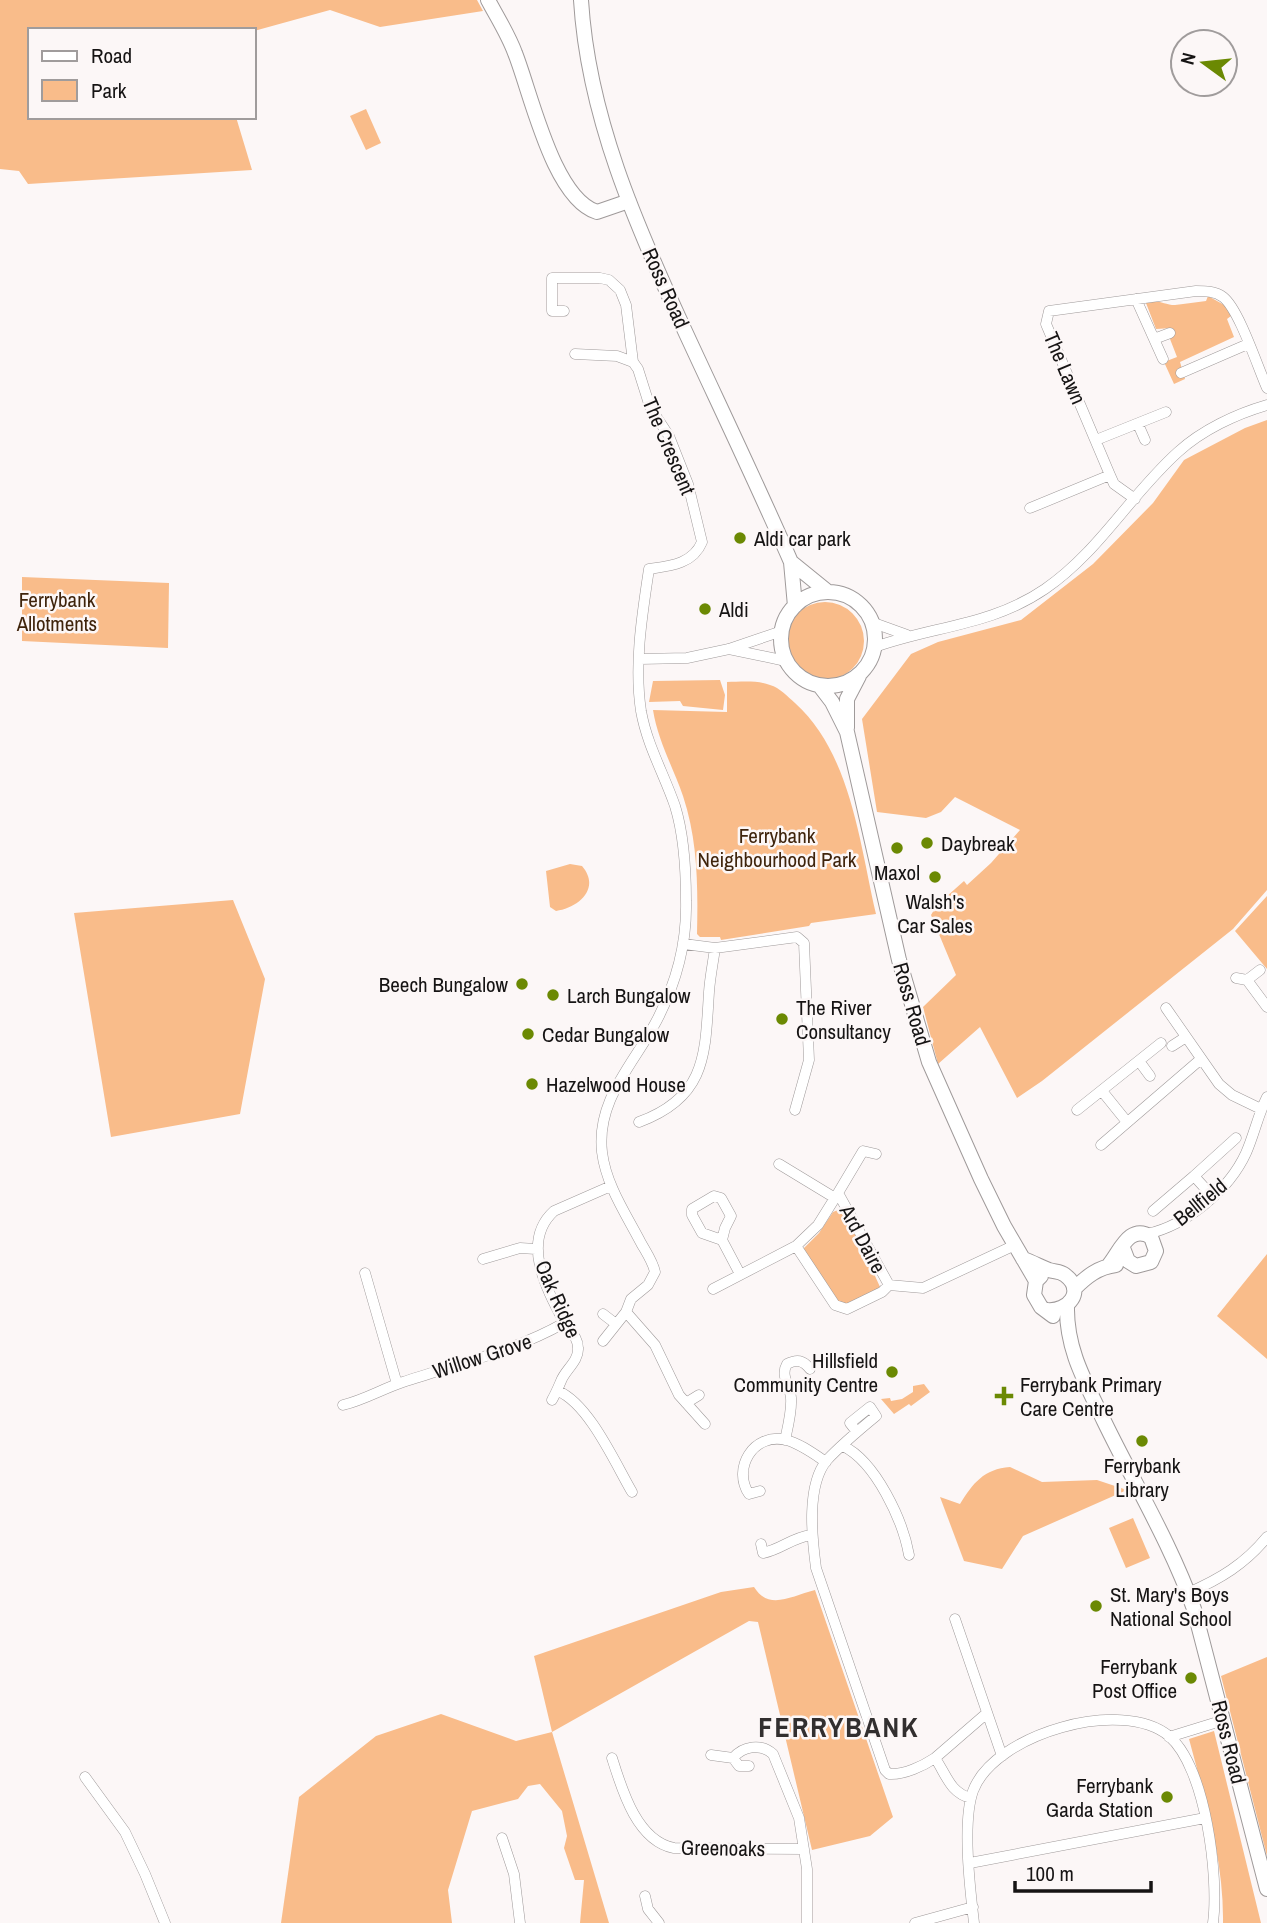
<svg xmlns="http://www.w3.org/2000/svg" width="1267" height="1923" viewBox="0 0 1267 1923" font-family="'Archivo Narrow',sans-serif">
<rect width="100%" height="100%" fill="#fcf7f7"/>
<!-- green -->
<path fill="#f9bc8a" d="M0,0H477L483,11L380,27L330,10L254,31L30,30V117H236L252,170L28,184L19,171L0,169Z
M366,109L381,143L366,150L350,116Z
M1208,296L1226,306L1231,316L1227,319L1234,337L1180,362L1185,379L1174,384L1164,362L1177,357L1170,339L1174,331L1172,328L1156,329L1146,303C1157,298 1164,305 1175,305C1186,304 1196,302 1206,301Z
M1267,420V890L1233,929L1042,1081L1017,1098L980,1027L938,1064L923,1007L956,975L931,915L937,905L964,881L967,885L991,863L1020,830L955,797L941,812L926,818L877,812L862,719L911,654L938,642L1021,620L1093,564L1153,503L1184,460L1245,428Z
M22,577L169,583L168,648L22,641Z
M786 641a39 39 0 1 1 78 0a39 39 0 1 1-78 0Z
M720,680L725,695L723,710L683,706L680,701L649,702L653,681Z
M727,682C740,682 757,680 770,685C780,688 787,696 795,703C851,753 860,845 876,914L811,923L809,926L721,940L720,937H700L697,934C698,887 698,841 683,796C673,767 658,741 653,710L727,712Z
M570,864L582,866C601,888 579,908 556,911L550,907L546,871Z
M1267,896V969L1235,931Z
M233,900L265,979L240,1114L111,1137L74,913Z
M838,1210L844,1211L858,1241L856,1244L867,1267H871L880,1287C873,1300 852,1305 838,1305L819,1272H815L803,1253L804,1248L819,1233L833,1212Z
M1267,1254V1359L1217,1316Z
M924,1384L930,1392L911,1406L909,1404L894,1414L881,1399L890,1398L891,1401L902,1399L913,1392V1386Z
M1010,1467L1042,1482L1097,1480L1127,1490L1023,1536L1002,1569L964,1561L940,1497L960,1504C973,1483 984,1469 1010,1467Z
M1133,1518L1150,1558L1126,1568L1109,1528Z
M754,1587C769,1611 791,1596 815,1590L893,1817L870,1836L812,1850L758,1622L749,1621L552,1732L609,1923H580L584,1880H575L564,1848L567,1836L562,1811L540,1784L528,1786L518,1799L472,1811L448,1890L452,1923H281L299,1797L376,1736L441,1714L516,1741L552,1732L534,1656L721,1592Z
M1267,1657V1856L1221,1676Z
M1214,1731L1261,1923H1223C1224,1860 1205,1799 1189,1739Z"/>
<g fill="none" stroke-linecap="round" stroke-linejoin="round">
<defs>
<path id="street" d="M1136,299L1163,359
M564,311H552V278H600L609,280L620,290L626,305L633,362L638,369L650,407L669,436L688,484L702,542C693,564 670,566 649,569C642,615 634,665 641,711C647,745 664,774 675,806C684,835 686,870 686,901C687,942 677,981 658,1018C636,1062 596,1098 602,1152C606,1185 626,1214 641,1243C646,1252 653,1262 655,1272L648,1285L631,1299L626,1312L603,1341
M1154,339L1170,333
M575,354L617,356L633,362
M1181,373L1248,344
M1138,424L1145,440
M1096,440L1166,412
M1135,499L1114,484L1110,475L1046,324L1049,311L1196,291C1205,291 1215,291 1223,297C1239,309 1258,368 1267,388
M1030,508L1110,475
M871,622L907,635
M875,647C933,626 991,626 1045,589C1099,552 1130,495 1178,452C1202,430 1236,414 1267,405
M729,649L786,661
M640,659L687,658L729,649L782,631
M684,944L715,948L797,937L804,943L809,1060L795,1110
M1236,978L1247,980
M1247,980L1267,1007
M1247,980L1260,970
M1166,1008L1219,1084L1232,1095L1261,1109
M1172,1046L1186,1037
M1139,1061L1150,1076
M1102,1091L1127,1122
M1077,1110L1161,1043
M639,1122C707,1097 705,1054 709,992C710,977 713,963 715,948
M1101,1145L1201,1059
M779,1164L835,1198
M838,1193L863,1151L876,1154
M1213,1197L1194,1176L1236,1138
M1153,1211L1194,1176
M1147,1234C1187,1225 1229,1190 1246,1153C1254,1135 1258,1115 1267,1097
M722,1240L725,1228L731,1216L721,1198L714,1196L692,1209V1215L702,1233L722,1240L740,1274
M483,1259L520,1248L536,1249
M365,1273L397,1384
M889,1285L838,1193L818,1225L796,1246L835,1305L847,1309L882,1292L889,1285L923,1288L1015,1245
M713,1289L796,1246
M626,1312L655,1345L679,1395L705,1424
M603,1314L616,1324
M558,1391C589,1404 615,1463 632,1492
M552,1400C556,1393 558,1388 561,1381C565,1370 579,1361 578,1348C578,1336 568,1330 563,1320C546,1288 521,1241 554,1211L611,1186
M686,1403L699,1395
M343,1405C364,1400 382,1389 403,1382C457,1364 515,1351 564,1323
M857,1432L850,1423L870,1407L876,1416C859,1430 842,1444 827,1460C806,1485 812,1538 816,1568L885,1770L889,1774C904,1775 923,1766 935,1758C946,1774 950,1793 971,1798
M785,1440C788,1426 792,1411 791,1398C790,1385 780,1376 787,1364C797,1359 803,1360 810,1369
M843,1446C876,1462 903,1521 909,1555
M760,1491L749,1494C732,1469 753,1432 786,1440C799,1443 814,1454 826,1462
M761,1544L763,1553C782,1549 791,1538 811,1535
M1188,1593C1220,1579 1245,1564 1267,1537
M955,1619L1002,1756
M1169,1737L1224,1720
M711,1755L733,1758C743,1746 761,1743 773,1754L799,1818L807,1869V1923
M612,1758C622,1790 637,1841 674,1848L804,1849
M733,1758L739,1766H749
M935,1758L987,1713
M85,1777L125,1832L145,1874L165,1923
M502,1838L514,1874L520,1923
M970,1863L1205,1818
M645,1896L648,1909L659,1923
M915,1923L973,1907
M974,1923C970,1889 962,1822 973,1791C994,1734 1122,1697 1169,1736C1206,1768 1219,1877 1213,1923"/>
<path id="secondary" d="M488,0C497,17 508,34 515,53C531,93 553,198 597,212L629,201
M581,0C588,116 636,225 684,329C720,407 757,484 791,562L795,606
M791,562L828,592
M781 639a47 47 0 1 1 94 0a47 47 0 1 1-94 0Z
M819,685L832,702L847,732L899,960L929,1062L981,1179L1004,1226L1036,1281
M847,728V699L859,676
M1023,1259C1032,1262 1041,1267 1049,1270C1055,1272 1060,1271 1065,1275C1086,1291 1068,1312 1047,1310
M1108,1266C1120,1252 1129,1223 1151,1237L1156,1251L1151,1262L1136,1266L1128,1261L1123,1248
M1041,1276L1036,1281L1034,1295L1041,1307L1053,1316
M1074,1289C1086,1277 1098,1267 1116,1265
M1067,1306C1066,1350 1086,1383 1104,1421C1134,1483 1171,1544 1194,1609L1267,1889"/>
</defs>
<!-- street casing -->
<use href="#street" stroke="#9f9a9a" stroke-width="11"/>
<!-- secondary casing -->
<use href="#secondary" stroke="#9f9a9a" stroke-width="16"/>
<!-- street -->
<use href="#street" stroke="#fff" stroke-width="10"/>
<!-- secondary -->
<use href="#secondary" stroke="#fff" stroke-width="14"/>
</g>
<!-- markers -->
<g fill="#6b8903" stroke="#fcf7f7" stroke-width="2.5">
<circle cx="740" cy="538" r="7"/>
<circle cx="705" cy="609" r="7"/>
<circle cx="927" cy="843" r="7"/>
<circle cx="897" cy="848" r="7"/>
<circle cx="935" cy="877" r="7"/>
<circle cx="522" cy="984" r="7"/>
<circle cx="553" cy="995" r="7"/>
<circle cx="782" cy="1019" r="7"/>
<circle cx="528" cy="1034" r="7"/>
<circle cx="532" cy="1084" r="7"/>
<circle cx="892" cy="1372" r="7"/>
<path d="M1000.5 1385.5h7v7h7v7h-7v7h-7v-7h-7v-7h7z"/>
<circle cx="1142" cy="1441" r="7"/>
<circle cx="1096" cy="1606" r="7"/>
<circle cx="1191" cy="1678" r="7"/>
<circle cx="1167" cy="1797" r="7"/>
</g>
<g text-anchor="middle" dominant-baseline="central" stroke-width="5" stroke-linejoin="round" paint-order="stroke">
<!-- street labels -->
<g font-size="21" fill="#161414" stroke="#fcf7f7">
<text transform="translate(666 288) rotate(66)">Ross Road</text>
<text transform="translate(1065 368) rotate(67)">The Lawn</text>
<text transform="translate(669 446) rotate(67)">The Crescent</text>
<text transform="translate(912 1004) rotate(74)">Ross Road</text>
<text transform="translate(1200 1202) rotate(-39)">Bellfield</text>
<text transform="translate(863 1239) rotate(62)">Ard Daire</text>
<text transform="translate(558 1299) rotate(66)">Oak Ridge</text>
<text transform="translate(482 1356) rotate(-18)">Willow Grove</text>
<text transform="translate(1229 1742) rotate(76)">Ross Road</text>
<text transform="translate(723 1848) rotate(1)">Greenoaks</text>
</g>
<!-- poi labels -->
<g font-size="21" fill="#161414" stroke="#fcf7f7" text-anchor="start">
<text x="754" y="538">Aldi car park</text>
<text x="719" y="609">Aldi</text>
<text x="941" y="843">Daybreak</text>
<text x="897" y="872" text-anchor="middle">Maxol</text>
<text x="935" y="901" text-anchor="middle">Walsh's<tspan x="935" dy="24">Car Sales</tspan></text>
<text x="508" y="984" text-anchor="end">Beech Bungalow</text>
<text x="567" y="995">Larch Bungalow</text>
<text x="796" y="1007">The River<tspan x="796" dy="24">Consultancy</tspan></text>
<text x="542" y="1034">Cedar Bungalow</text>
<text x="546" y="1084">Hazelwood House</text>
<text x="878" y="1360" text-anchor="end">Hillsfield<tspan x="878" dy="24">Community Centre</tspan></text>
<text x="1020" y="1384">Ferrybank Primary<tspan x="1020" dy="24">Care Centre</tspan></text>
<text x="1142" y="1465" text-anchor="middle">Ferrybank<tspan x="1142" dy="24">Library</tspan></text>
<text x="1110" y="1594">St. Mary's Boys<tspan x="1110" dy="24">National School</tspan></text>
<text x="1177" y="1666" text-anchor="end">Ferrybank<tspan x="1177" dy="24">Post Office</tspan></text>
<text x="1153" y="1785" text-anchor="end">Ferrybank<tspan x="1153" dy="24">Garda Station</tspan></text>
</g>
<!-- park labels -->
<g font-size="21" fill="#3f240c" stroke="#fcf7f7">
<text x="57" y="599">Ferrybank<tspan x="57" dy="24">Allotments</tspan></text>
<text x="777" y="835">Ferrybank<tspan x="777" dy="24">Neighbourhood Park</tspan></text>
</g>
<!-- district labels -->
<g font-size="28" font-weight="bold" letter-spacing="2" fill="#322f2f" stroke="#fcf7f7">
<text x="839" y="1727">FERRYBANK</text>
</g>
</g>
<!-- legend -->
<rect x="28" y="28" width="228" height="91" fill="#fcf7f7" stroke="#a09c9c" stroke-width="2"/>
<rect x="42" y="51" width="35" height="10" fill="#ffffff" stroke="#a09c9c" stroke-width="2"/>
<text x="91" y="63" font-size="21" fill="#161414">Road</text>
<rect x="42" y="80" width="35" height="21" fill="#f9bc8a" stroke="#a09c9c" stroke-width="2"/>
<text x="91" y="98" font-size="21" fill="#161414">Park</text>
<!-- north arrow -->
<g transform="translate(1204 63) rotate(285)"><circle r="33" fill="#fcf7f7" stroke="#a09c9c" stroke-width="2"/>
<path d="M0-5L12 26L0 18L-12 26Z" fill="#6b8903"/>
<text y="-10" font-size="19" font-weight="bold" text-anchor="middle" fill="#161414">N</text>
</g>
<!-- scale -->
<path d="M1015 1881v10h136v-10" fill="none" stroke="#161414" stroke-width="3.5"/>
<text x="1026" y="1881" font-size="21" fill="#161414" stroke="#fcf7f7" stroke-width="5" paint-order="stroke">100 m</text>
</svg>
